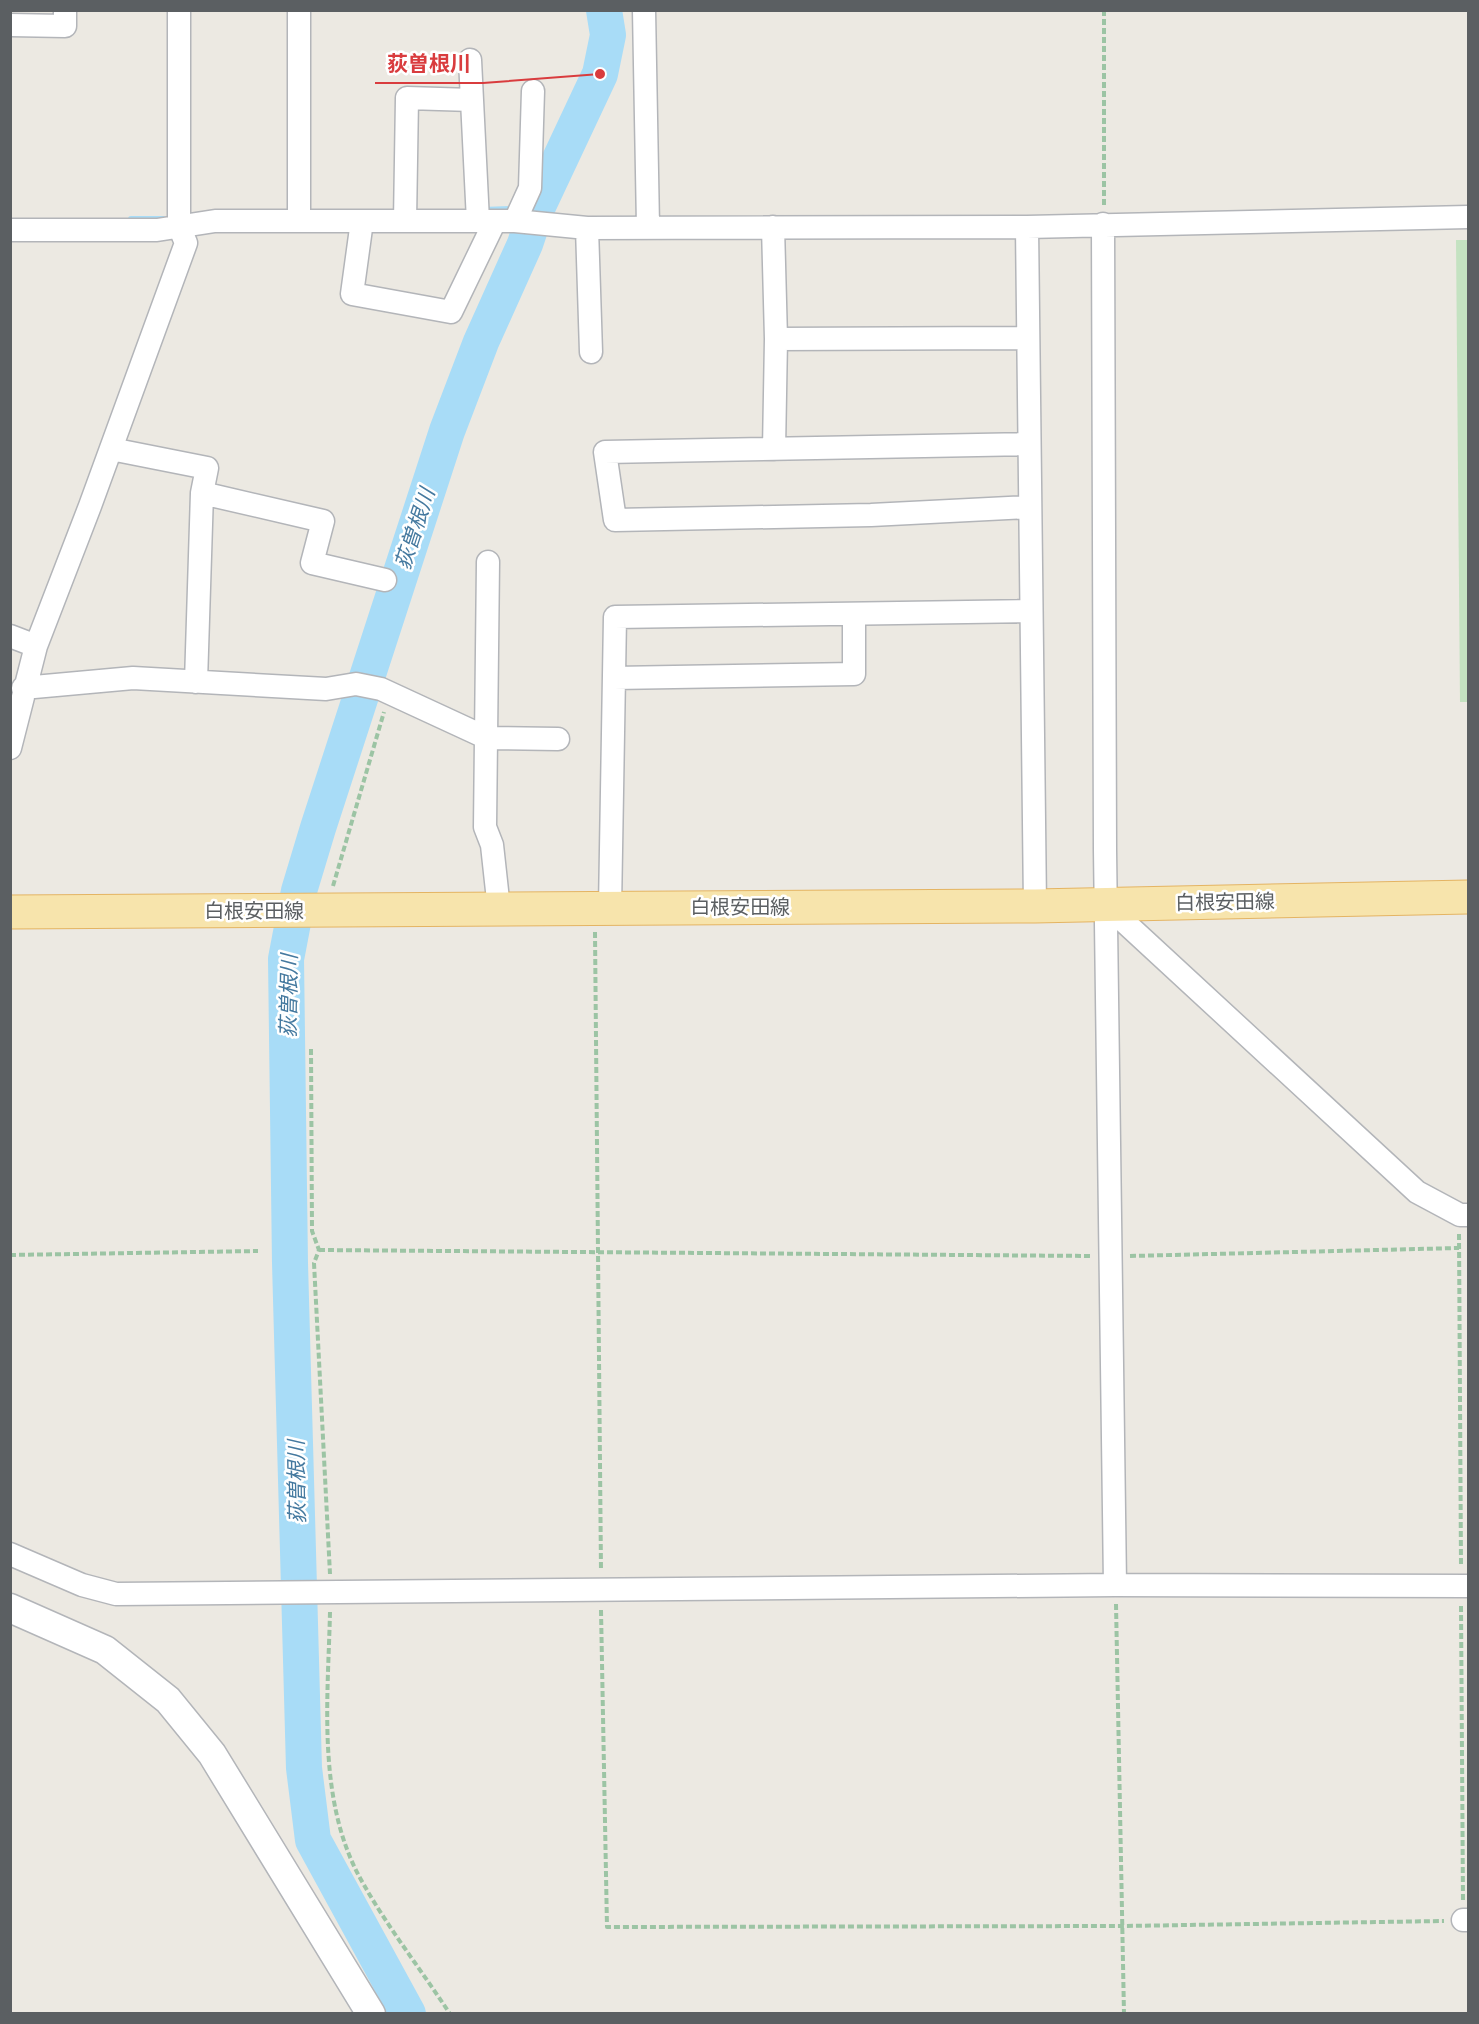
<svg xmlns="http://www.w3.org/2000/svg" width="1479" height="2024" viewBox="0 0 1479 2024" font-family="Roboto,'Noto Sans JP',sans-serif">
<rect width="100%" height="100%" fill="#ece9e2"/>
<!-- green -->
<path fill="#c4e2c1" d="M1456,240H1468V702H1460Z"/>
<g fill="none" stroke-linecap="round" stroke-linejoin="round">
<!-- stream -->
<path stroke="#a8dcf7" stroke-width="6" d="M482,210L514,209
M131,219H163"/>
<!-- river -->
<path stroke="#a8dcf7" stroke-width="36" d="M408,2014L313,1840L304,1768L290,1263L286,959L299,891L318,828L447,431L481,342L525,244L537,208L600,74L608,35L604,10"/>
<defs>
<path id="minor" d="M299,10V221
M644,10L648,226
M10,25L65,26V10
M470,60L478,221
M362,221L352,294L451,312L495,221
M405,221L407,98L472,100
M515,221L530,188L533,91
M1103,224L1105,850L1115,1585
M773,227L776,339L774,449
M1027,227L1035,906
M587,228L591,352
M10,230H157L215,221H515L587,228L1027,227L1468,217
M776,339L1028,338
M1029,444L605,452L615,520L871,515L1029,507
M111,449L207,468L202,493L323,521L312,563L385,580
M488,562L485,827L492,845L499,909
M10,636L36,646
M614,678L854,674V614
M196,682L202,493
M23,688L133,678L326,689L356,684L381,689L487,738L558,739
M10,748L36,646L90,506L186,243L179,226V10
M1106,905L1417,1192L1460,1215H1468
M610,908L615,617L1031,611
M10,1554L82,1585L116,1594L1115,1585L1468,1586
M1463,1920H1468"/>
<path id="tertiary" d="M10,1608L105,1650L168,1700L212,1754L371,2014"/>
<path id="primary" d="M10,912L1035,906L1468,897"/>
</defs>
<!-- minor casing -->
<use href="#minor" stroke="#b3b5b9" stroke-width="25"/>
<!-- tertiary casing -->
<use href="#tertiary" stroke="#b3b5b9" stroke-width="31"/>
<!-- primary casing -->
<use href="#primary" stroke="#e4b463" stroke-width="35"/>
<!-- path -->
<path stroke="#9cc4a4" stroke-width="4" stroke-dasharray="6 3" stroke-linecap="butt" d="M1104,205V10
M333,886L384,712
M595,932L601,1570
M311,1049L312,1231L319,1250L314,1263L330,1574
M1459,1234L1461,1565
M319,1250L1092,1256
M10,1255L258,1251
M1130,1256L1459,1248
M1116,1604L1124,2014
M1461,1606L1463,1901
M601,1610L607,1927L1123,1926L1444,1921
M330,1612C328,1701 316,1804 364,1885C389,1929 422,1971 450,2014"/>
<!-- minor -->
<use href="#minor" stroke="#fff" stroke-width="22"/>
<!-- tertiary -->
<use href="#tertiary" stroke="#fff" stroke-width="28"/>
<!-- primary -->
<use href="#primary" stroke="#f7e4ac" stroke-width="33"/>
</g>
<g text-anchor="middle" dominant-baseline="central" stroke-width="5" stroke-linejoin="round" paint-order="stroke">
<!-- street labels -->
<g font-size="20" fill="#5b5f62" stroke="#fff">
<text transform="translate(1225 902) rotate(-1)">白根安田線</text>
<text x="740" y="907">白根安田線</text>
<text x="254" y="911">白根安田線</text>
</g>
<!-- water labels -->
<g font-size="21" font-style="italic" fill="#44799f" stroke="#fff">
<text transform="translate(415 529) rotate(-72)">荻曽根川</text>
<text transform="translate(289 996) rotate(-89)">荻曽根川</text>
<text transform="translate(297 1482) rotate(-91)">荻曽根川</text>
</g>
</g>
<!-- callouts -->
<path fill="none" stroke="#d93c3e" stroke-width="2" d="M600 74L483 83H375"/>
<circle fill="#d93c3e" stroke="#fff" stroke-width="2" cx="600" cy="74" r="6"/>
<g font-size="21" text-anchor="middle" font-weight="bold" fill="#d93c3e" stroke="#fff" stroke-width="5" stroke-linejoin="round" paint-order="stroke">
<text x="429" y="71">荻曽根川</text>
</g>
<!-- border -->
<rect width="1479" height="2024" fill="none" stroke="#5b5f62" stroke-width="24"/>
</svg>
